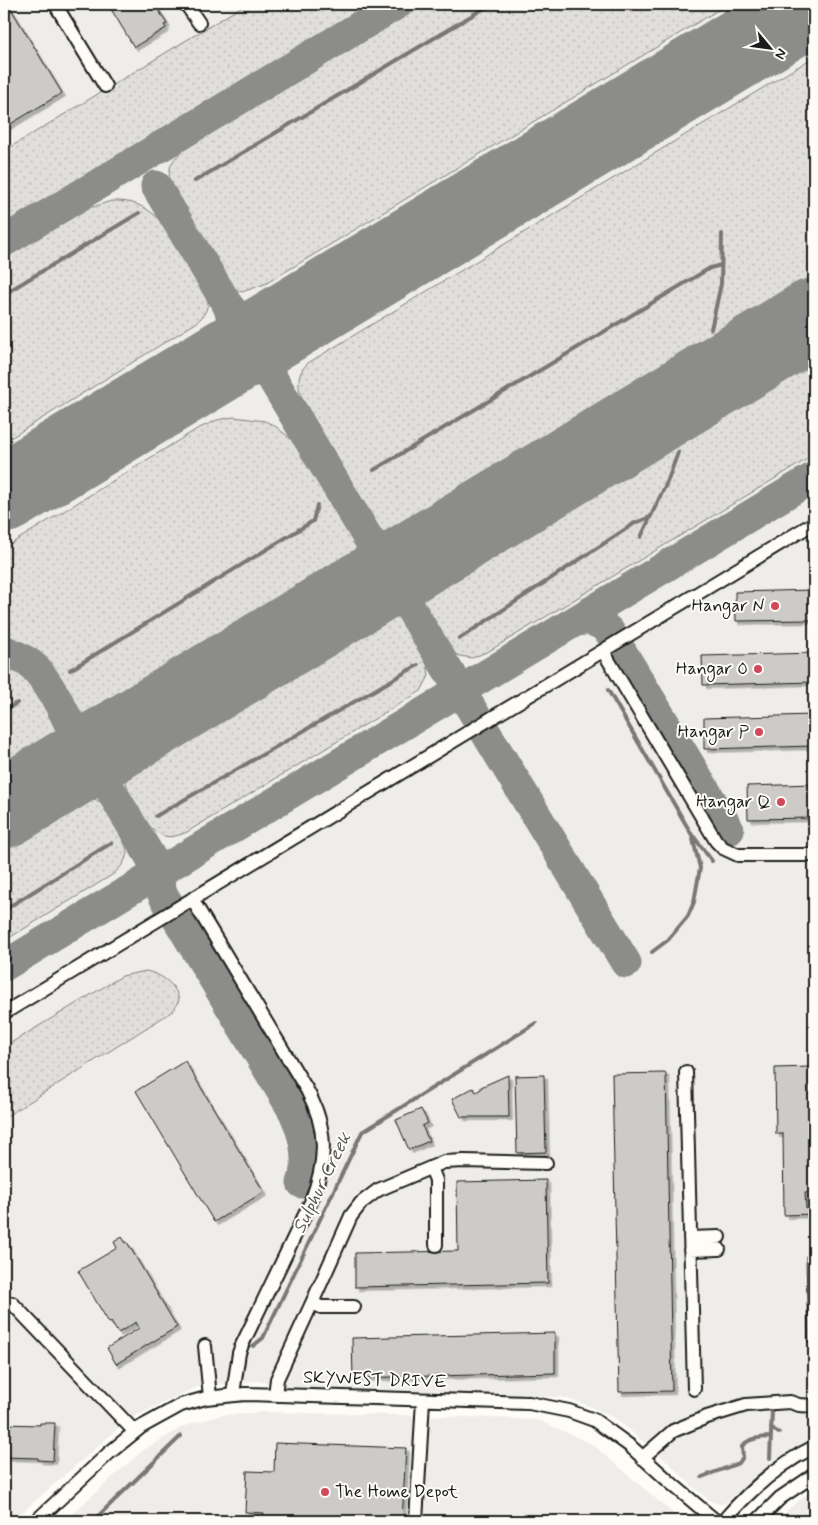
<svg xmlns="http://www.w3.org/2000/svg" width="818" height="1525" viewBox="0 0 818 1525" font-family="Mynerve,sans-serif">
<defs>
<pattern id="grass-dots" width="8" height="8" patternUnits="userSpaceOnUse" patternTransform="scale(1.25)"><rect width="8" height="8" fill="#e0dfdb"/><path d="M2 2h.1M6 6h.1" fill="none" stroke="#c0bfbb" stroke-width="1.8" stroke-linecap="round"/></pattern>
<filter id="shadow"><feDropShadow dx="3.5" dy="3.5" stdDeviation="0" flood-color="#0004"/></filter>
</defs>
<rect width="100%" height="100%" fill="#fdfcf7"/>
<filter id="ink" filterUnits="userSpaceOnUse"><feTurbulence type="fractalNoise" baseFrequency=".02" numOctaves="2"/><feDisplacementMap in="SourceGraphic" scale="10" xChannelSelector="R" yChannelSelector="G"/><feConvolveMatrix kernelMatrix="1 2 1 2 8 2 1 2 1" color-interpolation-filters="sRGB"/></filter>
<g filter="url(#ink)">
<!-- built -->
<path fill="#eeede9" d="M4,4H814V1440L781,1456L724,1504L720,1505L709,1500L695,1489L669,1463L616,1419L592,1407L565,1398L541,1396L307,1389L257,1381L197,1387L129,1419L12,1521H4Z
M264,1412L438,1416L538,1420L592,1444L682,1521H64L142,1451L184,1426L222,1415Z
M814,1491V1521H775L804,1496Z"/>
<!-- grass -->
<path fill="url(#grass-dots)" stroke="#7e7e7c" d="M246,4H371L4,224V151Z
M426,4H728L265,284L242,292L231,287L170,184C167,163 174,157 190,146Z
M814,57V287L409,529C398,535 390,537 379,528L302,398C297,385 297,373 308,363Z
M111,201C136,200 150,208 166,227L208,299C208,310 204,316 196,323L4,442V259L87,209Z
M814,352V455L489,651L472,658L460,656L453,653L421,601L423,589Z
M234,417L265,421L275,426L290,438L306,460L356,544C359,553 356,559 349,566L100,717C75,728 58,673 45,659C34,648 18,643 4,636V548L197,429L217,420Z
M385,610L395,612L402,619L427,663L429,676L421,691L187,832C180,835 172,838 164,836C148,832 127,796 126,780C125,774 128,768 132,763Z
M4,663C11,666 18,669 24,675C35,684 52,719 57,732L51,746L47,750L4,776Z
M83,797C89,797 93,797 98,801C106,807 127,842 127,852C126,862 119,870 112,875L4,941V843Z
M146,971C161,974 176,984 179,1000L173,1011L4,1118V1047L122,976Z"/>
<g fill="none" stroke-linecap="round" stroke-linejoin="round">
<!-- stream -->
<path stroke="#797876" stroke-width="4" d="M195,181L491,4
M4,294L139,213
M711,329L721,284L722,234
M374,470L710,268L721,265
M641,537L668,480L678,452
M459,639L635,523L650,517
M70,670L313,521L317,505
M608,690L692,835L700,868L694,902L688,916L668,940L652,952
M4,711L17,703
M156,816L418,665
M694,837L712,861
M4,910L111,843
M253,1346L263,1338L362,1132L536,1023
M771,1428L779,1433
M770,1458L772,1410
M702,1477L739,1463L743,1457L742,1446C749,1438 761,1437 771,1437
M93,1521L181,1436"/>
<!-- taxiway -->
<path stroke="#8c8c8a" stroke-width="31" d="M156,186L227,304C242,325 253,330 279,323L378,267L282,328C267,344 263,358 272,378C260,364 246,358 227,363L124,420L214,363C237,346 238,328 227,304
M4,241L397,4
M272,378L371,543C398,576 442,542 469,527C443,544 390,567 410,608C379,571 337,608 306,625C334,607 389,583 370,541
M410,608L626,963
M570,624C584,617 597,619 609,631L729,830
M4,650C14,655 26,659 34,667C46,679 75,726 74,742
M110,789L151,858L163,895L294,1112C304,1134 311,1159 302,1183
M4,808C15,801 27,795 39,788C64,774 87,763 110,789C97,757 116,743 140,727C151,720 162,713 173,706C142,723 99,760 69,722
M4,966L814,477"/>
<!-- runway -->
<path stroke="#8c8c8a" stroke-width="80" d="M4,493L813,4
M4,808L814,318"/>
</g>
<!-- building -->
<path fill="#cccbc8" stroke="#1c1c1c" filter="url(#shadow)" d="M4,4H8L62,93L4,128Z
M120,4H155L167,24L164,25L166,28L134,47L111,9Z
M814,590V620L736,621L735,592Z
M814,653V682L703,685L702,656Z
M814,715V746L704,749V718Z
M814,784V818L748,819L747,786Z
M185,1061L264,1192L214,1222L136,1091Z
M810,1067V1095H814V1192L805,1193L806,1209H814V1214L784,1215L783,1134H776L775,1068Z
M666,1073L672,1391L619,1392L612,1074Z
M508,1075L509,1117H461L452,1099L473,1088L476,1092L481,1089V1087Z
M544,1075L546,1152L517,1153L515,1076Z
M421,1109L428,1123L422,1126L429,1141L409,1150L396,1120Z
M546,1180L548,1283L355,1287V1253L458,1251L457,1182Z
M122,1237L126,1243L127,1242L177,1327L116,1364L107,1348L139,1328L136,1322L118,1333L111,1322L109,1323L78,1271L117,1248L114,1242Z
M806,1256H814V1342H808Z
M555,1333V1373L353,1378L352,1338Z
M40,1423H55L53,1461L38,1460V1458L4,1457V1424L40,1425Z
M275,1443L406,1448L402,1521H264V1513L245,1512L247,1471L274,1472Z"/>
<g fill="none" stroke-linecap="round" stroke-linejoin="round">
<defs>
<path id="minor" d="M55,4L105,86
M186,4L199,23
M603,651L716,841L723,848L738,855H814
M192,899L307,1090C328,1129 327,1161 311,1202L242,1345L239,1353L233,1394
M4,1013L814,523
M686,1072L694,1389
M431,1168L436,1180V1245
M690,1238L719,1237
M690,1250L719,1249
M12,1303L135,1432
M312,1303L321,1307H354
M205,1346L210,1397
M275,1395L277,1379L312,1303L351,1216L361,1203L378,1190L444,1162L464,1161L546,1163
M642,1458L673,1431L707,1417L746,1405L790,1402L799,1405L814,1406
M36,1521L109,1453L141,1427L181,1405L206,1398L245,1394L529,1403L569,1411L594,1420L601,1425L630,1446L672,1484L716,1521
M416,1521L423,1400
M723,1521C749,1491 778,1464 814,1447
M757,1521L780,1498L814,1475"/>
</defs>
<!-- minor casing -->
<use href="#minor" stroke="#1c1c1c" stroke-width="16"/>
<!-- minor -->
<use href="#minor" stroke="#fdfcf7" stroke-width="12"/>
</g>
</g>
<!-- markers -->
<g fill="#d1495b" stroke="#fdfcf7" stroke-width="2">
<circle cx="775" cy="606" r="5"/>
<circle cx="758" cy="669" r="5"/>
<circle cx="759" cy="732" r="5"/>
<circle cx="781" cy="802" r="5"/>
<circle cx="325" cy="1492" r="5"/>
</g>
<g text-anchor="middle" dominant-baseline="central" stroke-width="4" stroke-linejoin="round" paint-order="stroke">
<!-- poi labels -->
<g font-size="18" fill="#1c1c1c" stroke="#fdfcf7" text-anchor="end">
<text x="765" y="606">Hangar N</text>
<text x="748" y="669">Hangar O</text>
<text x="749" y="732">Hangar P</text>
<text x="771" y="802">Hangar Q</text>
<text x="335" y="1492" text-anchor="start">The Home Depot</text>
</g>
<!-- street labels -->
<g font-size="18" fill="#1c1c1c" stroke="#fdfcf7">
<text transform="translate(375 1380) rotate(2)">SKYWEST DRIVE</text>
</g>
<!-- water labels -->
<g font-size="19" font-style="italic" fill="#5a5a58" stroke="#fdfcf7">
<text transform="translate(322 1183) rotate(-64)">Sulphur Creek</text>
</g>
</g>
<!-- margin -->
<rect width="818" height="1525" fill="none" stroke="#fdfcf7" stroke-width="20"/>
<rect x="10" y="10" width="798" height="1505" fill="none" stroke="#1c1c1c" stroke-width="2" filter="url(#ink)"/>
<!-- north arrow -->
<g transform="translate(770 48) rotate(119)" stroke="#fdfcf7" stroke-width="4" paint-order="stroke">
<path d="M0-4L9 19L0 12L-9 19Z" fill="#1c1c1c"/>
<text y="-8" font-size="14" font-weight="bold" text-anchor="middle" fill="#1c1c1c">N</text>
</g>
</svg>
